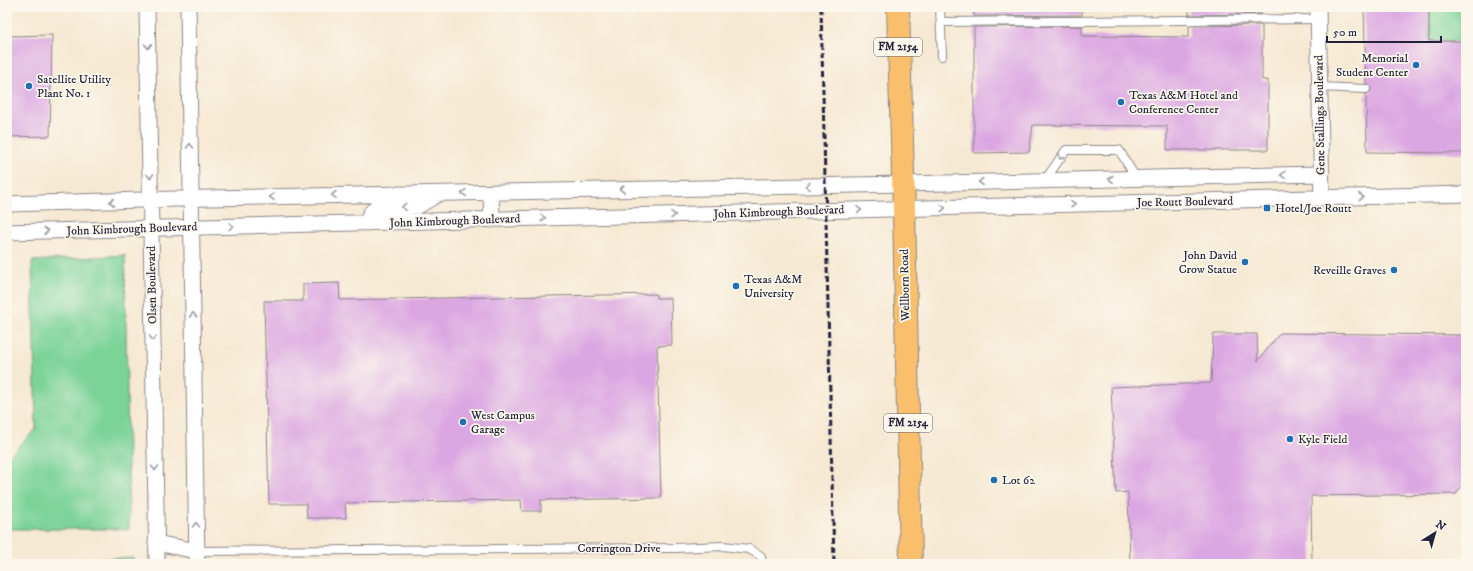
<svg xmlns="http://www.w3.org/2000/svg" width="1473" height="571" viewBox="0 0 1473 571" font-family="'IM FELL DW Pica',serif">
<rect width="100%" height="100%" fill="#fbf7ec"/>
<filter id="ink" filterUnits="userSpaceOnUse"><feTurbulence type="fractalNoise" baseFrequency=".025" numOctaves="2"/><feDisplacementMap in="SourceGraphic" scale="8" xChannelSelector="R" yChannelSelector="G"/><feConvolveMatrix kernelMatrix="1 2 1 2 8 2 1 2 1" color-interpolation-filters="sRGB"/></filter>
<filter id="wash" filterUnits="userSpaceOnUse"><feTurbulence type="fractalNoise" baseFrequency=".012" numOctaves="4" result="noise"/><feDisplacementMap in="SourceGraphic" scale="16" xChannelSelector="R" yChannelSelector="G"/><feGaussianBlur stdDeviation="0.9" result="paint"/><feColorMatrix in="noise" values="0 0 0 0 0 0 0 0 0 0 0 0 0 0 0 0 0 1.4 0 .05"/><feComposite in="paint" operator="in"/></filter>
<g filter="url(#wash)">
<rect width="100%" height="100%" fill="#f6e9d3"/>
<!-- green -->
<path fill="#7bd398" stroke="#4e7a6a" d="M1429,7H1466V18H1461V41H1429Z
M125,255L129,529H7V458L36,429L32,261Z
M134,558V564H77V559Z"/>
<g id="blocks">
<!-- building -->
<path fill="#dba7e2" d="M974,7H1082V15L974,16Z
M1189,7H1261V14L1189,15Z
M1364,7H1429V41H1466V153L1367,152L1366,94L1370,92L1371,89L1369,85L1366,84Z
M1262,25V80H1268V150H1167V126L1033,125L1029,152L974,153V27L1082,26V36L1189,37V26Z
M52,35L50,136L7,137V36Z
M339,283L340,300L656,294V298H671L672,345L657,346L661,498L541,500V511H522L521,500L345,503L346,518H307L306,504H269L264,301H303V284Z
M1280,333L1466,335V480L1456,494L1311,496L1312,564H1130L1128,492L1116,493L1111,387L1211,383L1213,334H1257L1258,361Z"/>
</g>
</g>
<g filter="url(#ink)">
<use href="#blocks" fill-opacity="0" stroke="#8c8687" stroke-width="1"/>
<g fill="none" stroke-linecap="round" stroke-linejoin="round">
<defs>
<path id="service" d="M940,7L942,56
M941,22L1318,19
M1319,87L1366,89
M1045,180L1066,150H1119L1136,178
M197,551L675,548L723,546L749,549L761,556L762,564"/>
<path id="minor" d="M147,7L157,564
M188,7L197,564
M1318,7L1322,198
M491,192L492,220
M7,204L209,198L903,184L1321,174
M368,223C369,216 370,211 377,208L418,206L438,194
M7,232L1466,194
M156,543L197,551"/>
<path id="primary" d="M898,7L904,209L911,564"/>
</defs>
<!-- service casing -->
<use href="#service" stroke="#8c8687" stroke-width="10"/>
<!-- minor casing -->
<use href="#minor" stroke="#8c8687" stroke-width="17"/>
<!-- primary casing -->
<use href="#primary" stroke="#8c8687" stroke-width="24"/>
<!-- service -->
<use href="#service" stroke="#fff" stroke-width="8"/>
<!-- minor -->
<use href="#minor" stroke="#fff" stroke-width="15"/>
<!-- primary -->
<use href="#primary" stroke="#f9bf6d" stroke-width="22"/>
<!-- rail -->
<path stroke="#22223b" stroke-width="3" stroke-dasharray="6 3" stroke-linecap="butt" d="M821,7L834,564"/>
</g>
<!-- one-way arrows -->
<defs><path id="oneway-chevron" d="M-2-3.5L2.5 0L-2 3.5" fill="none" stroke-width="1.6" stroke-linecap="round" stroke-linejoin="round"/></defs>
<g stroke="#9c9ca7">
<use href="#oneway-chevron" transform="translate(148 46) rotate(89)"/>
<use href="#oneway-chevron" transform="translate(190 146) rotate(-91)"/>
<use href="#oneway-chevron" transform="translate(1061 157) rotate(123)"/>
<use href="#oneway-chevron" transform="translate(1283 175) rotate(179)"/>
<use href="#oneway-chevron" transform="translate(150 176) rotate(89)"/>
<use href="#oneway-chevron" transform="translate(1111 179) rotate(178)"/>
<use href="#oneway-chevron" transform="translate(981 182) rotate(178)"/>
<use href="#oneway-chevron" transform="translate(808 186) rotate(179)"/>
<use href="#oneway-chevron" transform="translate(622 189) rotate(179)"/>
<use href="#oneway-chevron" transform="translate(464 193) rotate(178)"/>
<use href="#oneway-chevron" transform="translate(334 195) rotate(179)"/>
<use href="#oneway-chevron" transform="translate(272 197) rotate(179)"/>
<use href="#oneway-chevron" transform="translate(1361 197) rotate(-2)"/>
<use href="#oneway-chevron" transform="translate(112 202) rotate(179)"/>
<use href="#oneway-chevron" transform="translate(1073 204) rotate(-1)"/>
<use href="#oneway-chevron" transform="translate(404 207) rotate(177)"/>
<use href="#oneway-chevron" transform="translate(943 208) rotate(-2)"/>
<use href="#oneway-chevron" transform="translate(859 210) rotate(-1)"/>
<use href="#oneway-chevron" transform="translate(673 215) rotate(-2)"/>
<use href="#oneway-chevron" transform="translate(543 218) rotate(-2)"/>
<use href="#oneway-chevron" transform="translate(231 226) rotate(-1)"/>
<use href="#oneway-chevron" transform="translate(46 231) rotate(-1)"/>
<use href="#oneway-chevron" transform="translate(193 315) rotate(-91)"/>
<use href="#oneway-chevron" transform="translate(153 338) rotate(89)"/>
<use href="#oneway-chevron" transform="translate(155 468) rotate(89)"/>
<use href="#oneway-chevron" transform="translate(196 525) rotate(-91)"/>
</g>
</g>
<!-- markers -->
<g fill="#1f6fb2" stroke="#fbf7ec" stroke-width="1.5">
<circle cx="1416" cy="65" r="4"/>
<circle cx="29" cy="86" r="4"/>
<circle cx="1121" cy="102" r="4"/>
<rect x="1263" y="204" width="8" height="8" rx="2"/>
<circle cx="1245" cy="262" r="4"/>
<circle cx="1394" cy="270" r="4"/>
<circle cx="736" cy="286" r="4"/>
<circle cx="463" cy="422" r="4"/>
<circle cx="1290" cy="439" r="4"/>
<circle cx="994" cy="480" r="4"/>
</g>
<g text-anchor="middle" dominant-baseline="central" stroke-width="3.5" stroke-linejoin="round" paint-order="stroke">
<!-- shield labels -->
<g fill="#fbf7ec" stroke="#636270" stroke-width="1">
<rect x="874" y="38" width="48" height="18" rx="3"/>
<rect x="884" y="414" width="48" height="18" rx="3"/>
</g>
<g font-size="11" font-weight="bold" fill="#22223b">
<text x="898" y="47">FM 2154</text>
<text x="908" y="423">FM 2154</text>
</g>
<!-- poi labels -->
<g font-size="12" fill="#22223b" stroke="#fbf7ec" text-anchor="start">
<text x="1408" y="58" text-anchor="end">Memorial<tspan x="1408" dy="14">Student Center</tspan></text>
<text x="37" y="79">Satellite Utility<tspan x="37" dy="14">Plant No. 1</tspan></text>
<text x="1129" y="95">Texas A&amp;M Hotel and<tspan x="1129" dy="14">Conference Center</tspan></text>
<text x="1275" y="208">Hotel/Joe Routt</text>
<text x="1237" y="255" text-anchor="end">John David<tspan x="1237" dy="14">Crow Statue</tspan></text>
<text x="1386" y="270" text-anchor="end">Reveille Graves</text>
<text x="744" y="279">Texas A&amp;M<tspan x="744" dy="14">University</tspan></text>
<text x="471" y="415">West Campus<tspan x="471" dy="14">Garage</tspan></text>
<text x="1298" y="439">Kyle Field</text>
<text x="1002" y="480">Lot 62</text>
</g>
<!-- street labels -->
<g font-size="12" fill="#22223b" stroke="#fbf7ec">
<text transform="translate(1320 115) rotate(-91)">Gene Stallings Boulevard</text>
<text transform="translate(1185 202) rotate(-1)">Joe Routt Boulevard</text>
<text transform="translate(779 212) rotate(-2)">John Kimbrough Boulevard</text>
<text transform="translate(455 221) rotate(-2)">John Kimbrough Boulevard</text>
<text transform="translate(132 229) rotate(-2)">John Kimbrough Boulevard</text>
<text transform="translate(152 285) rotate(-91)">Olsen Boulevard</text>
<text transform="translate(905 285) rotate(-91)">Wellborn Road</text>
<text x="619" y="548">Corrington Drive</text>
</g>
</g>
<!-- margin -->
<rect width="1473" height="571" fill="none" stroke="#fbf7ec" stroke-width="24"/>
<!-- north arrow -->
<g transform="translate(1435 533) rotate(37)" stroke="#fbf7ec" stroke-width="3" paint-order="stroke">
<path d="M0-3L7 15L0 10L-7 15Z" fill="#22223b"/>
<text y="-6" font-size="11" font-weight="bold" text-anchor="middle" fill="#22223b">N</text>
</g>
<!-- scale -->
<path d="M1327 36v6h114v-6" fill="none" stroke="#22223b" stroke-width="2"/>
<text x="1333" y="36" font-size="12" fill="#22223b" stroke="#fbf7ec" stroke-width="3" paint-order="stroke">50 m</text>
</svg>
